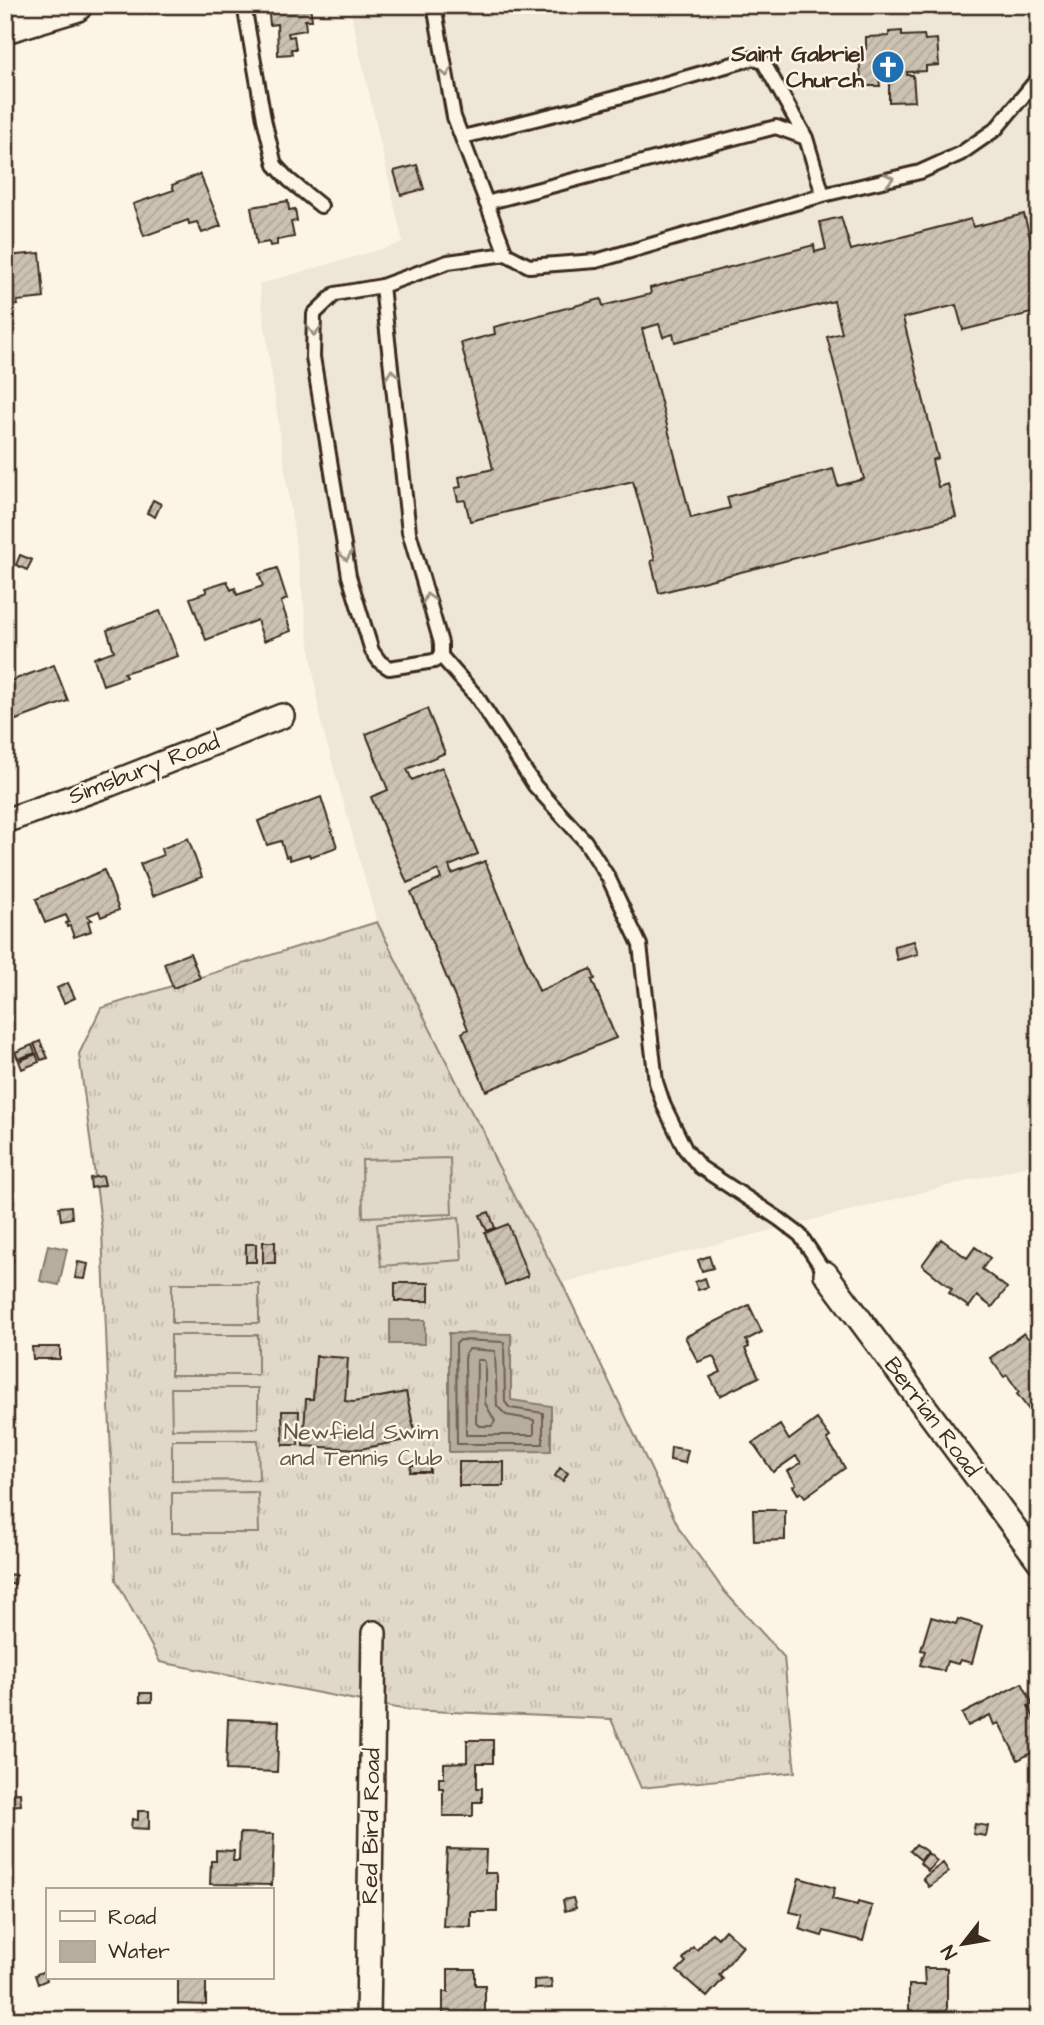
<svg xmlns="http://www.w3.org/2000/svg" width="1044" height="2025" viewBox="0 0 1044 2025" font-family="'Architects Daughter',sans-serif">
<defs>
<pattern id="grass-tufts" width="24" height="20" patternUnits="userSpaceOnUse" patternTransform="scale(1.75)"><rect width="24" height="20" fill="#e0d8c8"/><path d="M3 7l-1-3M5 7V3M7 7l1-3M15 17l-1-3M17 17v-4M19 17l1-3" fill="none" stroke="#c1baab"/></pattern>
<pattern id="building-hatch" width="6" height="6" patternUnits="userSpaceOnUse" patternTransform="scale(1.75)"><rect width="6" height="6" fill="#ccc2b3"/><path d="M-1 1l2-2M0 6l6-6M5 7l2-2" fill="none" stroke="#b0a79a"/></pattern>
</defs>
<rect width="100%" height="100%" fill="#fcf5e5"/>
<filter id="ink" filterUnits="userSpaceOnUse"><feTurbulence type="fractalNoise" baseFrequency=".0143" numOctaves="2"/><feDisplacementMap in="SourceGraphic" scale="14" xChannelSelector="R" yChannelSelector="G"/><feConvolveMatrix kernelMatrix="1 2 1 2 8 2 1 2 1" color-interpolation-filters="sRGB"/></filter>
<g filter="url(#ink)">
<!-- built -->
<path fill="#eee6d6" d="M349,5H1039V1163L562,1283L495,1160L483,1130L473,1115L377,922L320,719L259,284L403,243Z"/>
<!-- grass -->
<path fill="url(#grass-tufts)" stroke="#8e8173" stroke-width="2" d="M377,922L473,1115L483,1130L495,1160L562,1283L680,1530L725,1592L784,1657L795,1772L641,1788L611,1719L407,1710L160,1662L116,1580L102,1230L79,1054L101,1008Z"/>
<!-- pitch -->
<path fill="#e0d8c8" stroke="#8e8173" stroke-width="2" d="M450,1158L452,1214L363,1217L362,1160Z
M459,1217L462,1260L381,1266L377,1224Z
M172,1283H259V1323H172Z
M171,1335H258V1375H171Z
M171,1388H258V1428L172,1429Z
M172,1440H258L259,1480L172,1481Z
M258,1492L259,1533H172V1493Z"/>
<!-- water -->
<path fill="#b7ad9e" stroke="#85796b" stroke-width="2" d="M48,1245L67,1249L59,1285L40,1281Z
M390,1320H425V1344H390Z
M449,1333L511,1334V1400L551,1406V1451L449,1452Z"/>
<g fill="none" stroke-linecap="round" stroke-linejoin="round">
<!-- shore -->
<path stroke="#6d5e51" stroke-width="2" d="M460,1340L504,1342L505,1402L510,1408L543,1413V1444H457L456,1344Z
M469,1349L495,1351L497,1406L506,1415L534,1420V1435H466L465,1353Z
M477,1360H483L485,1362V1403L495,1421L492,1426H479L476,1423Z"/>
</g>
<!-- building -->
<path fill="url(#building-hatch)" stroke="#3b2a1e" stroke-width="2" fill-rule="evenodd" d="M268,5H310L312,20H305L306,30L288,33L289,37L294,36L296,49H291L292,54L278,55L277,24L270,25Z
M902,31V36L924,35L925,40L937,39L939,65L926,66V71L907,72V75H913L915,101L889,102V78L879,79L880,86H861L859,49H866V37L889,36V32Z
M417,165L424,189L401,195L394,171Z
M200,174L221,226L202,233L197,222L189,224L188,220L144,236L133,204L174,190L172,185Z
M288,201L289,210L295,209L297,221L291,222L294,237L277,240V245L270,246L269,242L257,244L251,207Z
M1024,214L1039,273V311L963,330L956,305L903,318L938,458L932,460L938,487L948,484L956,517L659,593L651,561L655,560L633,481L470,521L465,500L458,501L455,488L461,487L459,477L493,469L461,343L495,334L494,327L601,299L603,306L606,305L651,294L650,288L814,245L815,252L826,249L820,222L841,217L851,250L971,219L973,227ZM834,301L842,333L827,337L864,479L838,486L833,469L727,497L730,508L691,518L642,329L659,324L663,337L673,334L675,342Z
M40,253L44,298L17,301L18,305L5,306V256Z
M153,500L161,504L155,517L147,513Z
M20,555L32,560L27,570L16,565Z
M277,568L287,599L281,602L291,631L264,641L257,620L206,640L190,598L207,592L205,588L227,581L231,590L235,588L237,595L263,586L259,574Z
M160,611L178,656L124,673L126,677L103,685L94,658L114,651L107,630Z
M54,665L68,701L5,724V683Z
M427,709L445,753L407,769L412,780L442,767L478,854L449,866L452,874L485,861L539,991L591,969L595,979L592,980L616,1038L486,1091L462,1033L468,1029L411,892L441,879L438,870L407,883L371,797L388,790L366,734Z
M321,797L337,847L310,857L309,854L290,860L289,856L286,857L281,841L267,845L258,821Z
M188,838L202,877L153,896L140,864L163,855L161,849Z
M104,870L119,910L101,917L99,911L87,916L92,920L88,921L91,931L74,937L70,926L67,927L66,923L69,922L66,915L45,923L36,899Z
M914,941L918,954L897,960L894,946Z
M190,953L200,978L173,988L164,963Z
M68,983L75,998L64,1003L57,988Z
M40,1041L48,1058L41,1060L34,1044Z
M32,1045L35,1053L18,1059L15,1052Z
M36,1054L39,1062L22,1069L19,1061Z
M103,1176L105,1185L91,1188L90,1178Z
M71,1206L72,1218L61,1220L59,1207Z
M489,1212L495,1228L487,1231L480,1215Z
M508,1224L528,1276L505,1285L485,1233Z
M941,1239L967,1258L975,1247L990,1258L982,1269L1007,1288L992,1307L977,1296L969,1307L949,1293L952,1289L922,1265Z
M263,1242H275V1263H263Z
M246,1244H256V1262H246Z
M709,1256L713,1268L702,1271L698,1260Z
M5,1258L13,1259L5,1296Z
M78,1262L88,1264L85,1279L75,1278Z
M705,1278L708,1287L698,1290L695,1282Z
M395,1283H429V1301H395Z
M749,1305L762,1332L746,1340L749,1347L745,1349L759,1377L720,1396L710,1377L721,1372L713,1356L698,1362L685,1337Z
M1024,1333L1039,1352V1423L1017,1394L1019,1392L1007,1375L1004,1377L990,1358Z
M32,1347H60V1359H33Z
M316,1356L348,1358L345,1401L354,1402L406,1392L416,1438L360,1449L303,1446L306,1399H313Z
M282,1411H299L298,1445H283Z
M817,1419L830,1437L827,1439L845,1468L805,1497L801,1492L798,1494L793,1486L796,1484L788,1471L801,1463L796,1456L773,1472L753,1443L780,1425L789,1440Z
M671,1447L688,1450L685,1463L670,1460Z
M459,1462H504V1486H459Z
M411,1465H430V1472H410Z
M560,1468L568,1473L563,1481L555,1476Z
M753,1510H785V1540L754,1541Z
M5,1574L16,1575L15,1584H5Z
M931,1617L956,1624L958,1619L982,1626L972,1663L960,1660L958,1664L947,1661L944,1671L920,1665L925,1651L921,1650Z
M1022,1683L1033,1704L1028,1706L1039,1727V1749L1018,1760L999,1723L994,1725L990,1715L968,1726L962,1714Z
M140,1693H152V1702H140Z
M228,1719L279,1721L277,1772L226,1770Z
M467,1740H493V1763H477V1788H482V1802H473V1816H443V1788H439V1778H444V1763L467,1762Z
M20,1793L21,1805L7,1806L6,1794Z
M138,1811H149V1829L131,1828L132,1819L138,1820Z
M975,1824L988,1826L986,1836L973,1834Z
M240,1833L274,1834L272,1885L210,1884L211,1861H216V1850L234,1851L233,1861H239Z
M916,1844L927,1852L921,1860L910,1851Z
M447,1849L486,1850L485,1873H496L497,1876V1912H471V1927L443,1926Z
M928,1853L937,1861L928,1871L920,1863Z
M943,1863L949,1872L929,1887L923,1878Z
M799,1878L835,1888L832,1899L857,1905L858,1902L872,1906L863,1941L824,1931L822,1936L799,1929L803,1915L790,1912Z
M573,1898L576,1908L565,1911L563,1900Z
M725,1930L743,1946L719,1975L723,1979L707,1997L677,1971L686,1962L683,1959L693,1947L697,1950L712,1933L718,1938Z
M924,1968H947V2020H914V2011L909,2010V1985H925Z
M448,1969H475V1985H485V2014H476V2020H438L443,2019V1992H448Z
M44,1971L47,1980L38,1984L35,1975Z
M178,1978H219V1981L206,1980V2005L178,2004Z
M551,1979L552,1988L534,1989V1980Z"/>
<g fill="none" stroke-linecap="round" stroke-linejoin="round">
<defs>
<path id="service" d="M244,5L264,119L275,165L289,180L321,206
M434,5L454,117L506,254L529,266L596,261L823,195L920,172L960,154L996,129L1039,77
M463,137L580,108L754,58L764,63L806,138L823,195
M486,203L776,127L806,138
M382,286L409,532L441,643V656L434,661L389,668L380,662L372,651L349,576L313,357L314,314L335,294L382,286L448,262L506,254
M441,656L477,697L535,786L585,841L608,877L640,945L656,1082L664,1106L685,1149L700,1167L779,1219L800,1235L826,1274"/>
<path id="minor" d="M5,821L110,784L282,716
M826,1274L1039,1561
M368,2020L374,1633"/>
<path id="secondary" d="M5,26L75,5"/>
</defs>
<!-- service casing -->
<use href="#service" stroke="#3b2a1e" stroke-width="18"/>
<!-- minor casing -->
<use href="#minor" stroke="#3b2a1e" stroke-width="28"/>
<!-- secondary casing -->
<use href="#secondary" stroke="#3b2a1e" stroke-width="38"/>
<!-- service -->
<use href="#service" stroke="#fcf5e5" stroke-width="12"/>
<!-- minor -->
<use href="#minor" stroke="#fcf5e5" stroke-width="23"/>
<!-- secondary -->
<use href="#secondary" stroke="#fcf5e5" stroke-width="33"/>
</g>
<!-- one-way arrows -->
<defs><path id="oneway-chevron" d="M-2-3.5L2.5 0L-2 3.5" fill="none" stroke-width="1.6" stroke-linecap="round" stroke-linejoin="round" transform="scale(1.75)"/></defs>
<g stroke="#9c9082">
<use href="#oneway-chevron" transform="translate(446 72) rotate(80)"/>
<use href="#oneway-chevron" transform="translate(889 179) rotate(-13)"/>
<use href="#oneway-chevron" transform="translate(314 331) rotate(92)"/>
<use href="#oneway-chevron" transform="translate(392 374) rotate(-96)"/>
<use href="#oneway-chevron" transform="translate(346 556) rotate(81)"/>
<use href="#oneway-chevron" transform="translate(428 598) rotate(-106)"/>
</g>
</g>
<!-- icons -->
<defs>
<symbol id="church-disc" viewBox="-11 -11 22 22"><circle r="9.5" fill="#1f6fb2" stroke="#fcf5e5"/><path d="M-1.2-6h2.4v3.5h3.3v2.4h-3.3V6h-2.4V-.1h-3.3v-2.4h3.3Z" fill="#fff"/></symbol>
</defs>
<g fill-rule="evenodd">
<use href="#church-disc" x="869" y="48" width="38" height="38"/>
</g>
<g text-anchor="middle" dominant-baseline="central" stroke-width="5" stroke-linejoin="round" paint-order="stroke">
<!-- poi labels -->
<g font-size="23" font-weight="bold" fill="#3b2a1e" stroke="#fcf5e5" text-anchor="end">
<text x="864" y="54">Saint Gabriel<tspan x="864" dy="26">Church</tspan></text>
</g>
<!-- street labels -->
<g font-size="23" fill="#3b2a1e" stroke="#fcf5e5">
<text transform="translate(144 769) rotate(-21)">Simsbury Road</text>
<text transform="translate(932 1417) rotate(53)">Berrian Road</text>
<text transform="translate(371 1826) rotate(-89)">Red Bird Road</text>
</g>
<!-- park labels -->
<g font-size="23" fill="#645648" stroke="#fcf5e5">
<text x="361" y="1432">Newfield Swim<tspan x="361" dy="26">and Tennis Club</tspan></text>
</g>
</g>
<!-- margin -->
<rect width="1044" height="2025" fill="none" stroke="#fcf5e5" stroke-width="28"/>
<rect x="14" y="14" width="1016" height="1997" fill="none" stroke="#3b2a1e" stroke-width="2.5" filter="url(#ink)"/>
<!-- legend -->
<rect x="46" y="1888" width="228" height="91" fill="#fcf5e5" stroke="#afa495" stroke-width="2"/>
<rect x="60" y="1911" width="35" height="10" fill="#fcf5e5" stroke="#afa495" stroke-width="2"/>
<text x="108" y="1924" font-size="21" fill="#3b2a1e">Road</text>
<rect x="60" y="1941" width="35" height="21" fill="#b7ad9e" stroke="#afa495" stroke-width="2"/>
<text x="108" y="1958" font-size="21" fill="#3b2a1e">Water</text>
<!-- north arrow -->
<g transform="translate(963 1944) rotate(239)" stroke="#fcf5e5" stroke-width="5" paint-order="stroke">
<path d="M0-5L12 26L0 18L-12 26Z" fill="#3b2a1e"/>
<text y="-10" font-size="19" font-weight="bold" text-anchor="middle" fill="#3b2a1e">N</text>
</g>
</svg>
